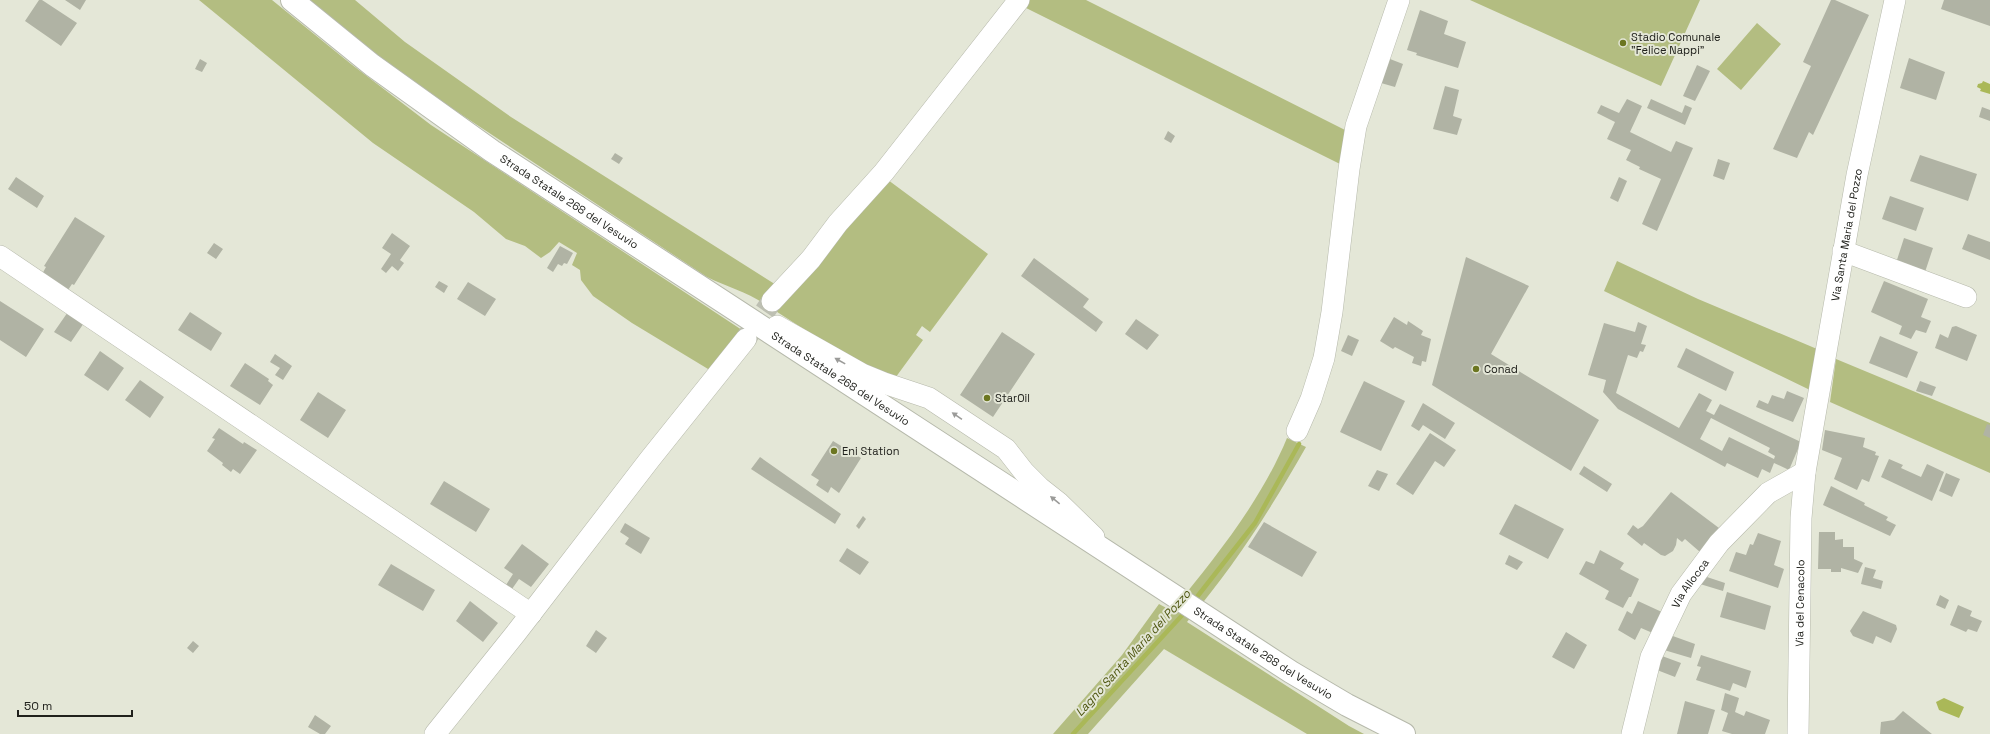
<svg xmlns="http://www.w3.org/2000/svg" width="1990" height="734" viewBox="0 0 1990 734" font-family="'Space Grotesk',sans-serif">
<rect width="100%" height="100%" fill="#e4e7d7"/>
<!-- green -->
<path fill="#b3bd81" d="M199,0H272L351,64L431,125L745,332L713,372L632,323L593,296L581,280L580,270L572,265L577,253L559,242L550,252L541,258L525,246L506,239L474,212L373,143Z
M308,0H355L405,42L511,117L781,288L766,305C748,292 727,287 707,277L400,74Z
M1025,0H1086L1345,130L1340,164L1020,5Z
M1470,0H1700L1661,86Z
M1757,23L1781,44L1741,90L1717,69Z
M884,177L988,254L930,332L922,326L916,335L923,340L893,381L864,368L771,308Z
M1617,261L1698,299L1817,349L1810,390L1604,291Z
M1836,359L1990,423V473L1830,402Z
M1287,438L1306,447C1269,512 1235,565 1187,622L1349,726L1364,734H1307L1164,649L1088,734H1053L1122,655L1159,604L1172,611C1216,556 1260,503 1287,438Z"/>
<!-- water -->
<path fill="#aab858" d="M1983,81L1990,84V94L1980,91L1981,89L1977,87L1978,84L1982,83Z
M1944,698L1964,707L1959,718L1939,710L1936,702Z"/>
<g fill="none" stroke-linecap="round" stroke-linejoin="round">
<!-- stream -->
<path stroke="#aab858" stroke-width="4.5" d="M1193,602L1255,523L1299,444
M1073,734L1186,611"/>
</g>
<!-- building -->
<path fill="#b0b3a4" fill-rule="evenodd" d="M39,0H42L77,23L61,46L25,21Z
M65,0H86L80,10Z
M1831,0H1835L1869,15L1813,135L1809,132L1797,158L1773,149L1811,66L1803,62Z
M1944,0H1990V26L1941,9Z
M1420,10L1448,21L1444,34L1466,42L1458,68L1416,55L1417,53L1407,50Z
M1909,58L1945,72L1936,100L1900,88Z
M200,59L207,63L202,72L195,69Z
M1390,59L1403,64L1395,87L1381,83Z
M1697,65L1710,71L1695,101L1683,96Z
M1445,86L1459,90L1453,116L1462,119L1457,135L1433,129Z
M1627,99L1642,106L1630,132L1671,152L1676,141L1693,148L1657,231L1642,224L1661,179L1639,169L1640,167L1626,160L1631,150L1607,139L1615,122L1597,113L1601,105L1619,113Z
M1651,99L1682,113L1685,105L1692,108L1685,125L1647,108Z
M1982,107L1990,110V121L1979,117Z
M1168,131L1175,136L1171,143L1164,139Z
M615,153L623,158L619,164L611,159Z
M1920,155L1977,174L1968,201L1910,181Z
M1718,159L1730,163L1724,180L1713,176Z
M16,177L44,196L37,208L8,189Z
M1619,177L1627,181L1618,202L1610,198Z
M1890,196L1924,208L1916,231L1882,219Z
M75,217L105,236L74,285L72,284L66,293L41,276L46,267L44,266Z
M392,233L410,246L400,260L404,263L398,271L392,266L386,273L381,269L391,254L382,248Z
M1968,234L1990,242V260L1962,249Z
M1904,238L1933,248L1925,272L1896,263Z
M214,243L223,249L216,259L207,253Z
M560,246L573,253L567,264L564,263L562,266L558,264L553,272L547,268Z
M1466,257L1529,286L1491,354L1599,420L1571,471L1432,385Z
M1034,258L1089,299L1083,307L1103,322L1096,332L1021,276Z
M439,281L448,286L444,293L435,287Z
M1884,281L1928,299L1921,317L1931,321L1926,333L1916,330L1911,339L1899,334L1902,326L1871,312Z
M468,282L496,299L485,316L457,299Z
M0,301L44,329L26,357L0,340Z
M70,309L86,320L71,342L54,332Z
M190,312L222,333L211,351L178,330Z
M1394,317L1407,325L1408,321L1423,331L1421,335L1431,339L1426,362L1422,361L1421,366L1412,363L1414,357L1395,347L1393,349L1380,341Z
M1136,319L1159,335L1147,350L1125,334Z
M1638,322L1647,326L1641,344L1646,345L1643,352L1640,351L1637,358L1628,355L1616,393L1679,428L1699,393L1712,400L1706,411L1714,415L1720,404L1801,442L1789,470L1774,463L1770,473L1762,469L1758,478L1727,463L1725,467L1618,409L1603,392L1606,380L1588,375L1604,323L1635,332ZM1711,418L1770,448L1768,452L1775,456L1774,459L1729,437L1722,451L1700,439Z
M1956,326L1977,335L1967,361L1935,348L1940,334L1948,338L1952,327Z
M1002,332L1035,354L993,417L960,395Z
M1348,335L1359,340L1352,356L1341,351Z
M1880,336L1918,352L1907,378L1869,363Z
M1686,348L1734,372L1726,391L1677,367Z
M100,351L124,368L108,391L84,375Z
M275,354L292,366L283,380L275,375L280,368L270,362Z
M245,363L269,379L268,381L273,385L260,405L230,386Z
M140,380L164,397L150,418L125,400Z
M1364,381L1405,401L1381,451L1340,432Z
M1920,381L1936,387L1932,396L1916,391Z
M1787,391L1804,398L1793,422L1756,407L1759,400L1768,404L1772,395L1784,399Z
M318,392L346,410L328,438L300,420Z
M1423,403L1455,423L1445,439L1423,425L1419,431L1411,426Z
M1987,424L1990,425V438L1983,435Z
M219,428L243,444L244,442L257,450L240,474L233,469L231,472L222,465L223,463L207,451L215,439L212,438Z
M1825,430L1865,438L1863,447L1876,452L1875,455L1879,456L1869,482L1862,479L1857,490L1834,479L1842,458L1822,450Z
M1430,433L1456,450L1444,467L1435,461L1413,495L1396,484Z
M833,441L861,458L839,493L831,487L828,493L816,485L819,480L811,475Z
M760,457L841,514L835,524L751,469Z
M1889,459L1903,465L1901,468L1921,477L1927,464L1944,472L1932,501L1881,477Z
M1584,466L1612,484L1607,492L1579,474Z
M1377,470L1388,474L1379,491L1368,486Z
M1946,473L1960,479L1952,497L1939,491Z
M444,481L490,509L476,532L430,504Z
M1831,486L1865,503L1864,505L1888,517L1886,520L1896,525L1890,536L1823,505Z
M1671,492L1719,528L1700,552L1685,539L1682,542L1677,538L1676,545L1673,551L1665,556L1661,555L1644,543L1642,546L1627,534L1633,525L1638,529L1643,526Z
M1515,504L1564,529L1548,559L1499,534Z
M863,516L866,519L859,529L856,526Z
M1264,522L1317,552L1302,577L1248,547Z
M625,523L650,538L641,554L625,544L629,538L620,532Z
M1819,532H1835V540L1843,539V547H1854V559L1863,563L1858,573L1841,568V572H1831V569H1818Z
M1758,533L1781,541L1774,565L1784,569L1778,588L1729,571L1736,552L1746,555L1750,544L1753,545Z
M522,544L549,564L531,587L519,579L512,589L506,585L513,574L504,568Z
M847,548L869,562L860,575L839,561Z
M1600,550L1624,563L1620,569L1639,579L1631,597H1629L1623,608L1605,599L1609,591L1579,574L1586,561L1594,564Z
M1509,555L1523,562L1517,570L1505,564Z
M391,564L435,590L423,611L378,585Z
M1865,567L1876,570L1873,578L1883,581L1881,589L1861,584Z
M1704,576L1725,583L1723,591L1700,584Z
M1727,592L1771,606L1765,630L1720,617Z
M1940,595L1949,600L1945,609L1936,605Z
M470,601L498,623L483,642L456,621Z
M1638,601L1664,613L1655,634L1641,628L1635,640L1618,630L1627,611L1632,614Z
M1958,605L1972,611L1970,616L1982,621L1977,632L1968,629L1966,632L1950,625Z
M1863,611L1896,625L1897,629L1891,643L1876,636L1873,644L1853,636L1850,631Z
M596,630L607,638L596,653L586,646Z
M1566,632L1587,645L1574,669L1552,657Z
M1670,635L1695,644L1691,658L1664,650Z
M193,641L199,646L193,653L187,648Z
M1701,655L1751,671L1746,688L1733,683L1730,691L1696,680L1701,667L1697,666Z
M1662,656L1681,663L1675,677L1657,670Z
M1725,693L1739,698L1735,712L1744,716L1746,711L1770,720L1765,734H1732L1722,731L1728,713L1721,710Z
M1685,701L1715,710L1708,734H1677Z
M1903,711L1932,734H1880L1881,722L1894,720Z
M315,715L331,726L325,734H320L308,727Z"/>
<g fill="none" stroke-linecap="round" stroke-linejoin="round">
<!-- minor-tunnel -->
<path stroke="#bdbfb2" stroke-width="21" stroke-dasharray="21 10" stroke-linecap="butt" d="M747,337L772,301"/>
<defs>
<g id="minor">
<path d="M1843,251L1966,297"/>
<path d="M0,256L531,614"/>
<path d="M772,301L811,259L838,223L884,172L1019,0"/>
<path d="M777,326L862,374L884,383L929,398L1006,449L1024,472L1040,488L1059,503L1094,537"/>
<path d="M1297,431L1311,399L1324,358L1332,312L1349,169L1356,126L1399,0"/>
<path d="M435,734L516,633L650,459L746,339"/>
<path id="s1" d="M1632,734L1651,657L1681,594L1719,543L1768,493L1805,472"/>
<path id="s2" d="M1798,734L1801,518L1805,472L1857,175L1895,0"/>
</g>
<g id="highway">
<path id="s3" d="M292,0L372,65L492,151L1291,672L1347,705L1404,734"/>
</g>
</defs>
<!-- minor casing -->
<use href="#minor" stroke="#b6b9ab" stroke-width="22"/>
<!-- highway casing -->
<use href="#highway" stroke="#b6b9ab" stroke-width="24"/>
<!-- minor -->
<use href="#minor" stroke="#fff" stroke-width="21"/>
<!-- highway -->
<use href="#highway" stroke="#fff" stroke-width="22"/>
</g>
<!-- one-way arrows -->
<defs><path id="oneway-solid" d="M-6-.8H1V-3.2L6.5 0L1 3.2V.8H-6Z"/></defs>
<g fill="#9b9b99">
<use href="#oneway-solid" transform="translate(840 361) rotate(-151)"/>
<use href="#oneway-solid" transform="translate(957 416) rotate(-146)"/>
<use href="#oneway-solid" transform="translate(1055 500) rotate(-141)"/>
</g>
<!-- markers -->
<g fill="#6c7621" stroke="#e4e7d7" stroke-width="1.5">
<circle cx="1623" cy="43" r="4"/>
<circle cx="1476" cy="369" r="4"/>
<circle cx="987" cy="398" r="4"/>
<circle cx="834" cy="451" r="4"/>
</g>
<g text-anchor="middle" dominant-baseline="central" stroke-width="4" stroke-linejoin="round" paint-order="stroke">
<!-- poi labels -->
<g font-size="11" fill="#20211c" stroke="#e4e7d7" text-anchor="start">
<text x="1631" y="37">Stadio Comunale<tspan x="1631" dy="13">"Felice Nappi"</tspan></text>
<text x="1484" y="369">Conad</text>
<text x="995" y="398">StarOil</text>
<text x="842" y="451">Eni Station</text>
</g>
<!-- street labels -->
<g font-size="11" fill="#20211c" stroke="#e4e7d7">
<text stroke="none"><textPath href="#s3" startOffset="343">Strada Statale 268 del Vesuvio</textPath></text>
<text stroke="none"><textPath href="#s2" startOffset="503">Via Santa Maria del Pozzo</textPath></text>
<text stroke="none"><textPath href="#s3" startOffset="667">Strada Statale 268 del Vesuvio</textPath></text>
<text stroke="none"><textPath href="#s1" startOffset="163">Via Allocca</textPath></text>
<text stroke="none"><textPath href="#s2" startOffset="131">Via del Cenacolo</textPath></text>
<text stroke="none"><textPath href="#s3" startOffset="1171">Strada Statale 268 del Vesuvio</textPath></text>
</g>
<!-- water labels -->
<g font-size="12" font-style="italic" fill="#4e560f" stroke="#e4e7d7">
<text transform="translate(1133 653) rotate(-48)">Lagno Santa Maria del Pozzo</text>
</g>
</g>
<!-- scale -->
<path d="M18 710v6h114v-6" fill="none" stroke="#20211c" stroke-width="2"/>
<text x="24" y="710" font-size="12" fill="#20211c" stroke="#e4e7d7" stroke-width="3" paint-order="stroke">50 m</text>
</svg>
